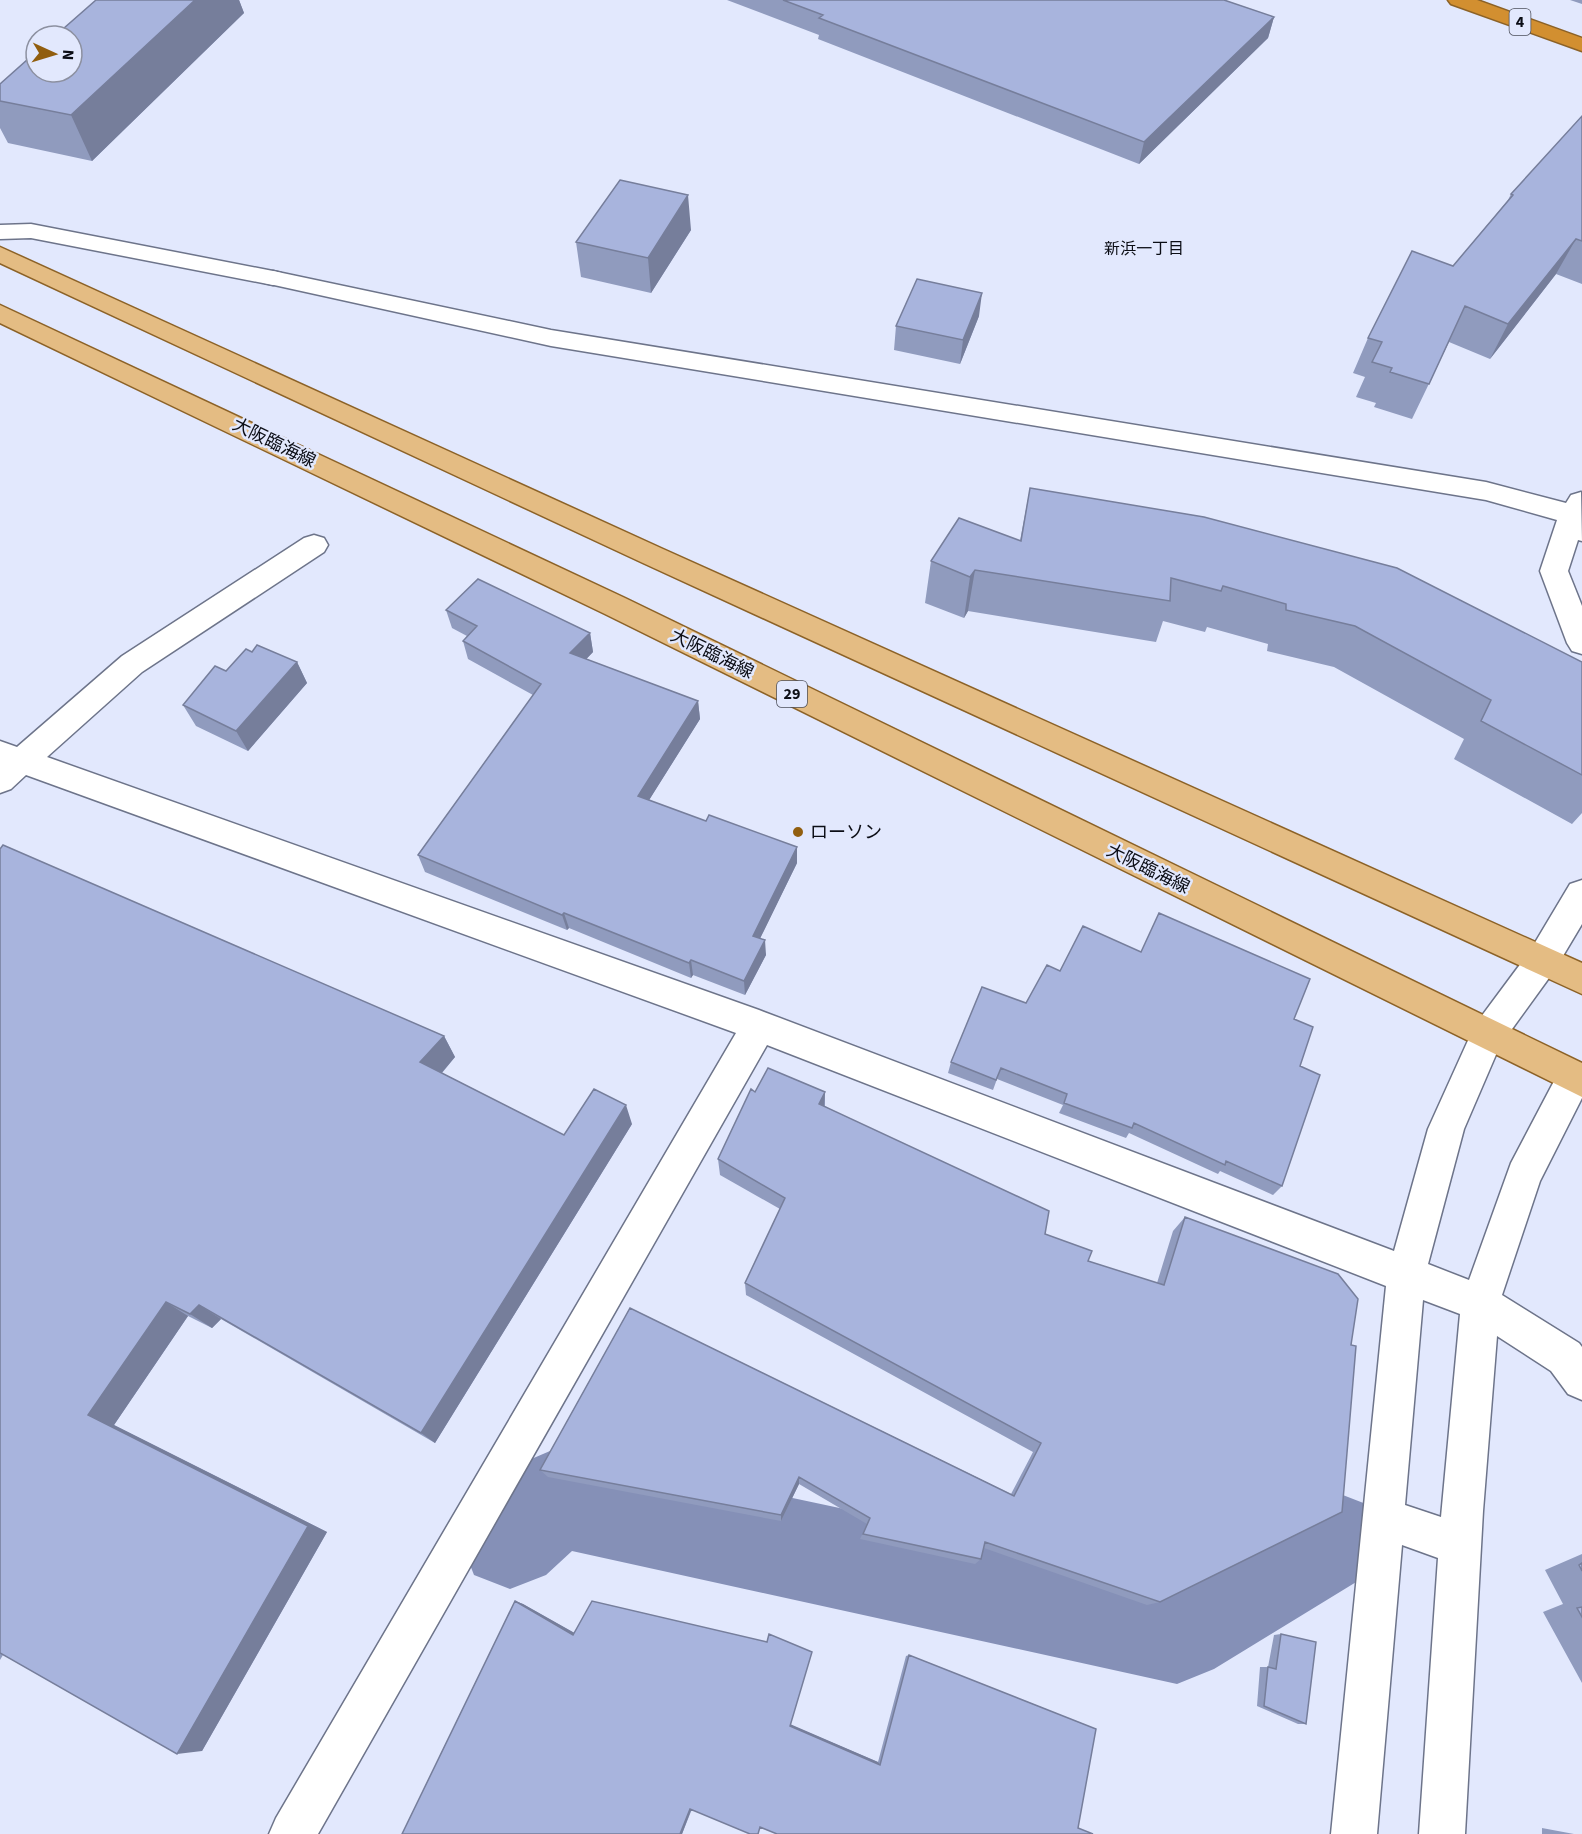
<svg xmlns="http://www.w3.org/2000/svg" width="1582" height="1834" viewBox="0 0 1582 1834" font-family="'Source Sans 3','Noto Sans JP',sans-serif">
<rect width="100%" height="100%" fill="#e2e8fd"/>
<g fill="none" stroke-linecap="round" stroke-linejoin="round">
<!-- river -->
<path fill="#8590b7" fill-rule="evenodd" d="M557,1448L1169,1578L1294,1504L1330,1490L1366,1504L1380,1540L1366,1576L1214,1669L1177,1684L572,1551L546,1575L510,1589L474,1575L460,1539L474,1503L522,1463Z"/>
<defs>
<path id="minor" d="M31,224L273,271L281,273L285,278L281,283L273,285L31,238L0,239V225Z
M314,535L324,538L328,545L324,552L142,672L47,757L759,1010L1394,1251L1428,1129L1475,1025L1487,1020L1499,1025L1504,1036L1464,1129L1428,1264L1469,1280L1511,1163L1562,1066L1574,1062L1582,1065V1098L1540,1181L1502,1295L1579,1343L1582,1347V1400L1568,1394L1551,1371L1497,1336L1483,1511L1465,1834H1419L1438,1558L1402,1545L1377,1834H1331L1386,1286L767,1045L318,1834H269L276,1818L736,1033L26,775L11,789L0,793V741L17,747L122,656L304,538ZM1423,1300L1460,1314L1441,1517L1405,1505Z"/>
<path id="tertiary" d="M273,271L551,330L1486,482L1566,503L1571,495L1581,492L1582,541L1578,540L1568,571L1582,606V654L1572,651L1567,643L1540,571L1557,520L1486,500L551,346L265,283L261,278L265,273Z
M1582,880V924L1554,971L1499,1047L1487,1052L1475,1047L1470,1036L1475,1025L1530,951L1570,884Z"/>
<path id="primary" d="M0,247L663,549L1582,963V994L643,563L0,263Z
M0,305L625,598L1582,1063V1097L605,614L0,323Z"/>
<path id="motorway" d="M1448,0H1477L1582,38V51L1451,4Z"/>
</defs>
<!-- minor casing -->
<use href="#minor" stroke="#6d748a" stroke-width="3"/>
<!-- tertiary casing -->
<use href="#tertiary" stroke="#6d748a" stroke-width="3"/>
<!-- primary casing -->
<use href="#primary" stroke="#8c6227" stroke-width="3"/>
<!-- motorway casing -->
<use href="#motorway" stroke="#8c6227" stroke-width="3"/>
<!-- minor -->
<use href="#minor" fill="#fff" fill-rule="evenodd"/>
<!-- tertiary -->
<use href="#tertiary" fill="#fff" fill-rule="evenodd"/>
<!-- primary -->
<use href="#primary" fill="#e4bc83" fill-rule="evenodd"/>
<!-- motorway -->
<use href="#motorway" fill="#d28f30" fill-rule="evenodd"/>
</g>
<!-- wall -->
<path fill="#909bbe" d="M96,0H239L244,13L92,161L8,143L0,128V84Z
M727,0H1224L1274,17L1268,38L1139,164L818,39L819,35Z
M1570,0H1582V4Z
M1582,116V284L1556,274L1490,359L1449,342L1412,419L1374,407L1376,403L1356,397L1365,377L1353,373L1368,338L1453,266L1508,200L1511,194Z
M691,230L651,293L581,277L576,242Z
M979,316L960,364L894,350L896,326Z
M1030,488L1582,662V813L1572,824L1454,759L1464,739L1334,667L1267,651L1268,644L1207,627L1205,632L1163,621L1156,642L968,611L964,618L925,603L931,561L1020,541Z
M446,610L590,633L593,652L586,659L698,701L700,719L649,800L797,863L760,938L766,955L745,995L693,975L691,978L569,928L567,930L425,872L418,855L533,695L468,659L463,641L467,636L452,628Z
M252,652L297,662L307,683L248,751L196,726L183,705Z
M0,849L444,1036L455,1057L442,1073L564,1135L632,1124L435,1443L221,1319L212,1328L188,1316L114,1425L327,1532L202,1751L3,1655L0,1660Z
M1141,952L1294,1019L1300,1066L1282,1186L1273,1195L1220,1171L1218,1174L1129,1133L1126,1138L1059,1113L1063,1105L997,1079L993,1090L948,1073L951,1062L1026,1003L1060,971Z
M755,1092H825V1106L1045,1234L1088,1261L1157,1283L1173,1231L1185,1217L1160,1602L1147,1605L984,1548L981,1559L975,1564L860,1539L867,1524L799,1484L781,1521L548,1477L540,1470L630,1308L1011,1494L1033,1452L746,1295L745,1283L780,1209L720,1175L718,1159Z
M1582,1554V1683L1543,1612L1563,1604L1545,1570Z
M515,1601L523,1604L574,1633L878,1762L906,1656L909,1655L1096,1729L760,1827L692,1809L682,1834H402Z
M1281,1634L1306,1724H1298L1257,1706L1260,1667H1268L1274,1635Z
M1542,1828L1574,1834H1542Z"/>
<!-- shaded-wall -->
<path fill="#767e9b" d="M195,0H239L244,13L92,161L71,115Z
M1274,17L1268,38L1139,164L1144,142Z
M688,195L691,230L651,293L648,258Z
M1576,239L1556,274L1490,359L1508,324Z
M982,293L979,316L960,364L963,340Z
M975,570L968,611L964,618L970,577Z
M590,633L593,652L574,672L570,653Z
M297,662L307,683L248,751L236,731Z
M698,701L700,719L641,813L638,796Z
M797,847V863L754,951L753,936Z
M564,913L569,928L567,930L562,915Z
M765,940L766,955L745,995L744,981Z
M691,960L693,975L691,978L689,963Z
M444,1036L455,1057L433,1083L420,1062Z
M825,1092L824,1109L819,1104Z
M626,1105L632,1124L435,1443L421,1433Z
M166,1302L188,1316L114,1425L327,1532L202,1751L177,1754L88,1415Z
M199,1305L221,1319L212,1328L190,1314Z
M799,1477V1484L781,1521V1515Z
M515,1601L523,1604L580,1636L573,1635Z
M790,1724L878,1762L880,1765L790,1726Z
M693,1805L682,1834H680L690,1809Z"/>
<!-- building -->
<path fill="#a8b4dd" stroke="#767e9b" stroke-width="1.5" d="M96,0H195L71,115L0,101V84L36,52V72H72V36H55Z
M783,0H1224L1274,17L1144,142L819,18L823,15Z
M1582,116V241L1576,239L1508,324L1465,306L1429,384L1390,372L1392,368L1372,362L1382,342L1368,338L1412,251L1453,266L1513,195L1511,194Z
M620,180L688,195L648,258L576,242Z
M917,279L982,293L963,340L896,326Z
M1030,488L1204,517L1397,568L1582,662V775L1481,721L1491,700L1355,626L1286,610V604L1223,586L1221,591L1171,578L1170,601L975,570L970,577L931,561L959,518L1021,541Z
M478,579L590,633L570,653L698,701L638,796L706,821L709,815L797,847L753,936L765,940L744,981L691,960L689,963L564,913L562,915L418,855L541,684L463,641L477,626L446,610Z
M257,645L297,662L236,731L183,705L215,666L226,671L246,649L252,652Z
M3,845L444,1036L420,1062L564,1135L594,1089L626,1105L421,1433L199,1305L190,1314L166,1302L88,1415L308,1526L177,1754L0,1653V849Z
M1159,913L1310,979L1294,1019L1313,1027L1300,1066L1320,1075L1282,1186L1226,1161L1225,1165L1134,1123L1132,1128L1064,1103L1067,1094L1001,1068L996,1080L951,1062L982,987L1026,1003L1047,965L1060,971L1083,926L1141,952Z
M768,1068L825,1092L819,1104L1049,1211L1045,1234L1092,1251L1088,1261L1164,1285L1185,1217L1338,1274L1358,1299L1351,1345L1356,1346L1342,1512L1160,1602L985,1542L981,1559L863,1534L870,1518L799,1477L781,1515L540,1470L630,1308L1014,1496L1041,1443L745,1283L785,1198L718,1159L751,1089L755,1092Z
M1582,1563V1571L1579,1565Z
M515,1601L573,1635L592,1601L767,1642L769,1634L812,1652L790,1726L880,1765L909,1655L1096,1729L1078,1828L1093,1834H777L760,1827L758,1834H750L690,1809L680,1834H402Z
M1582,1607V1617L1577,1608Z
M1281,1634L1316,1642L1306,1724L1264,1706L1268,1667L1276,1669Z"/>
<!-- markers -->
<circle fill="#915e0f" stroke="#e2e8fd" stroke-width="2" cx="798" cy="832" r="6"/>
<g text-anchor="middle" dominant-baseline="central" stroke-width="5" stroke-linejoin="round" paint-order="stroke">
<!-- shield labels -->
<g fill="#e2e8fd" stroke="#4c4f5b" stroke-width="1.5">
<rect x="1509.5" y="9" width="21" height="26" rx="4.5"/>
<rect x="777" y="681" width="30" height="26" rx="4.5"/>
</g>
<g font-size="16" font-weight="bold" fill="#0b0d15">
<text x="1520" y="22">4</text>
<text x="792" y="694">29</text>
</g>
<!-- far-neighbourhood labels -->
<g font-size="16" fill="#0b0d15" stroke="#e2e8fd">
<text x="1144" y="249">新浜一丁目</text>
</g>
<!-- street labels -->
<g font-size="18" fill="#0b0d15" stroke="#e2e8fd">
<text transform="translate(274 443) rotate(26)">大阪臨海線</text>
<text transform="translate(712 654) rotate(26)">大阪臨海線</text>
<text transform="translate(1148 869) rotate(26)">大阪臨海線</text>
</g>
<!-- poi labels -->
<g font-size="18" fill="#0b0d15" stroke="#e2e8fd" text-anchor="start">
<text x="810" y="832">ローソン</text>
</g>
</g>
<!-- north arrow -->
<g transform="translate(54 54) rotate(94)"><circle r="28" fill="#e2e8fd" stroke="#8c90a0" stroke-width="1.5"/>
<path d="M0-4.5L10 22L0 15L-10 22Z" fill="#915e0f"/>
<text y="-9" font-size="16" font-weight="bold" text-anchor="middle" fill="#0b0d15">N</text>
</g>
</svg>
